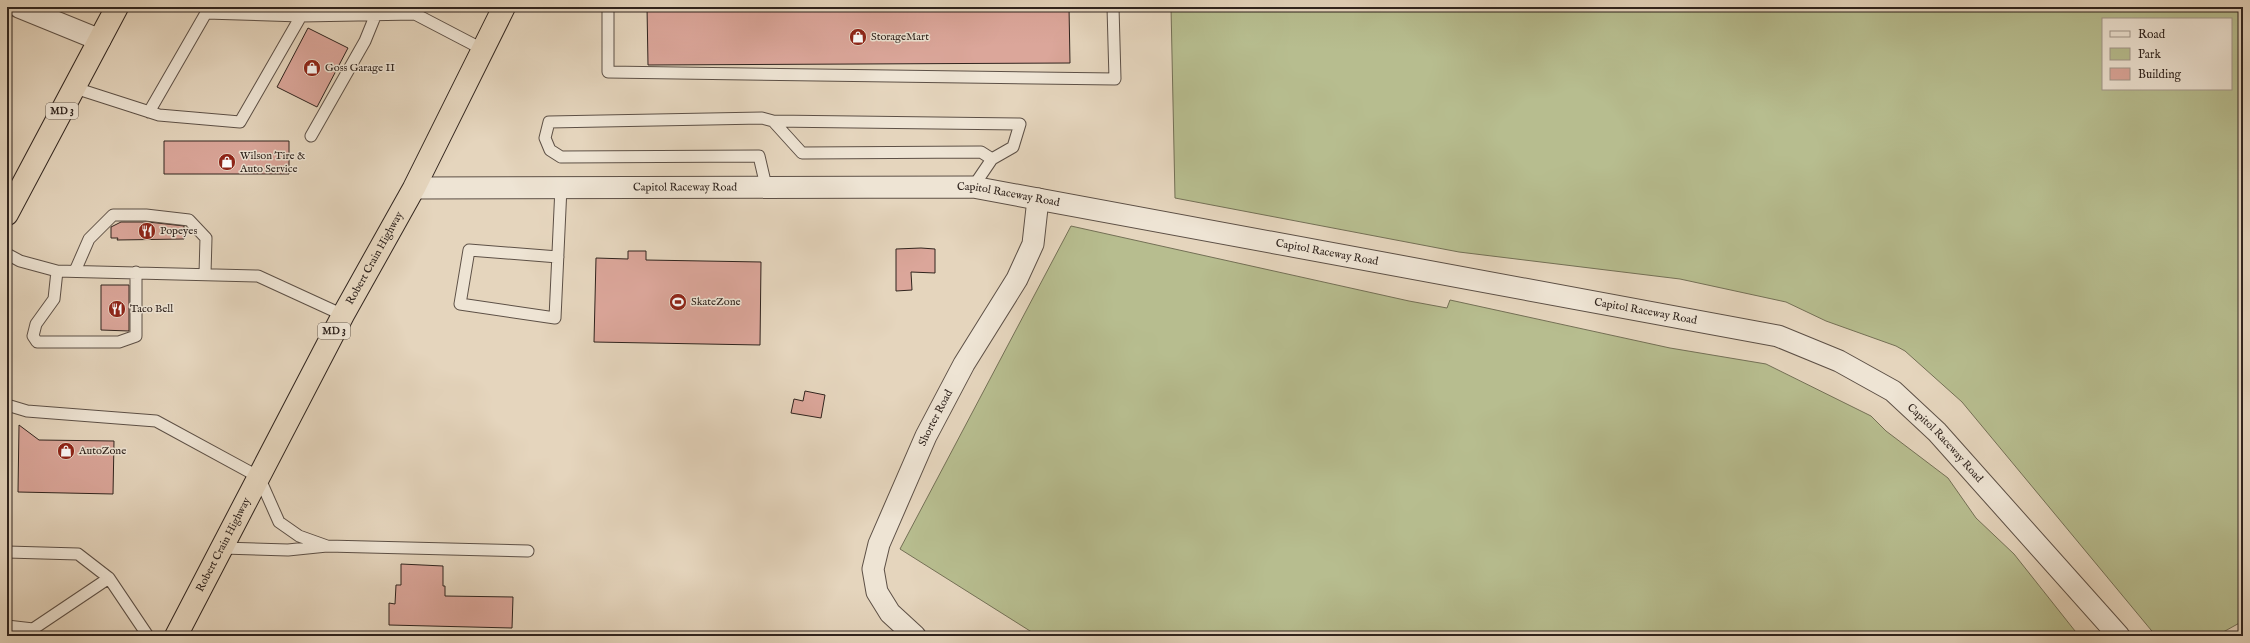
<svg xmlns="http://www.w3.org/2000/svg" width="2250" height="643" viewBox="0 0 2250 643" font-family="'IM FELL English',serif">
<rect width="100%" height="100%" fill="#e5d5bd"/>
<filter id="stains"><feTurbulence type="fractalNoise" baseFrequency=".005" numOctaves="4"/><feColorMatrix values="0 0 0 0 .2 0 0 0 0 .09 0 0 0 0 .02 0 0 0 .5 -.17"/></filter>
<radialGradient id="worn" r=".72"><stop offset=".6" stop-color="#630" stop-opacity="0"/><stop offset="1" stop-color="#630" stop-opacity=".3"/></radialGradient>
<!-- green -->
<path fill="#b7bd8f" stroke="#747056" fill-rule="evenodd" d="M1171,7H2243V621L2216,636H2156L1962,402L1905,351L1896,346L1826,321L1786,302L1680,279L1459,252L1175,198ZM2103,19H2231V89H2103Z
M1071,226L1409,301L1447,308L1450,300L1670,348L1766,364L1871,416L1886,431L1948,478L1976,518L2014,554L2079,636H1038L900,549Z"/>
<!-- building -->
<path fill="#dba69a" stroke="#30241e" d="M647,7H1069L1070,63L648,65Z
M308,28L348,48L317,107L277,87Z
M164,141H289V174H164Z
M121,222H148L184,226V239L117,240L118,238H111V227Z
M921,248L935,249V273L911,272L912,290L896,291V249Z
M628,251H646V260L761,262L760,345L594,342L596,258L628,259Z
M101,285H129V331L101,330Z
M805,391L825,395L821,418L791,413L794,399L803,401Z
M19,425L39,440L114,441L113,494L18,492Z
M401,564L443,566V586H445V596L513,597L512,628L389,625V603L395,604L396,585H401Z"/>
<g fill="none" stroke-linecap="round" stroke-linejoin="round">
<defs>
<path id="lane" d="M608,7V72L1115,79L1113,7
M75,88L159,115L240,122L301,16L415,14L484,50
M149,112L206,13L301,16L300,7
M773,121L802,153L981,152L992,159
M311,136L365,41L376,14
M766,186L759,156L561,157L550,150L545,138L549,122L762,118L773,121L1020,124L1013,147L992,159L973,187
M7,254L20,261L57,271L258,276L343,315
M558,257L469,250L460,304L555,318L561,187
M57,271L54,299L36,324L33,336L37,342H119L136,336V272
M75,271L89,239L113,215H146L189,220L206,238L205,274
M7,405L27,411L156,421L259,477L279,522L299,536L327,546L288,550L222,548
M327,546L528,551
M7,552L78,554L109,578L148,636
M7,626L33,629L109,578"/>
<g id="street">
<path d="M19,7L100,40"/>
<path id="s1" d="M414,188L973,187L1778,336L1839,361L1893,391L1937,432L2119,636"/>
<path id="s2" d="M915,636L890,613L877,592L873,569L879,544L926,436L964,364L1017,279L1033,244L1038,199"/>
</g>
<g id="highway">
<path d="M7,214L117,7"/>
<path id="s3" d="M176,636L343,315L414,188L504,7"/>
</g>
</defs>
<!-- lane casing -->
<use href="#lane" stroke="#5d5046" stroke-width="13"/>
<!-- street casing -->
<use href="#street" stroke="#5d5046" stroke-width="23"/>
<!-- highway casing -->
<use href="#highway" stroke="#30241e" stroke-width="24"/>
<!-- lane -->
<use href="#lane" stroke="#eee4d4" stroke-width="11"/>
<!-- street -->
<use href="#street" stroke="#eee4d4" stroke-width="21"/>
<!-- highway -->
<use href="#highway" stroke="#e5d5bd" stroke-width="22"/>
</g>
<!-- icons -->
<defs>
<symbol id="shop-disc" viewBox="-11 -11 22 22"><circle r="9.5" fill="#8f2418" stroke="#eee4d4"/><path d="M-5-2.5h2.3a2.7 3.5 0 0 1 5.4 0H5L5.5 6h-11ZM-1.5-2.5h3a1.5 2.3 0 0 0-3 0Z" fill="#fff"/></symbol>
<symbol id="restaurant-disc" viewBox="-11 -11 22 22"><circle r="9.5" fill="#8f2418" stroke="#eee4d4"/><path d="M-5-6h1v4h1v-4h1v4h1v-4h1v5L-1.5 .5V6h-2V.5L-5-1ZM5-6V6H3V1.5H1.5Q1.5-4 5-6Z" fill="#fff"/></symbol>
<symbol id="stadium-disc" viewBox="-11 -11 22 22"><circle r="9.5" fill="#8f2418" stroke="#eee4d4"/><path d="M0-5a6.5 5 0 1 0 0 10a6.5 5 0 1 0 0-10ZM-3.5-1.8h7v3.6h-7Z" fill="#fff"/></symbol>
</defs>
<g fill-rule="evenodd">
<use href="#shop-disc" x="848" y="27" width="20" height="20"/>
<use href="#shop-disc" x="302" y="58" width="20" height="20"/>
<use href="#shop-disc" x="217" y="152" width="20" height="20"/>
<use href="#restaurant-disc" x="137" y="221" width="20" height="20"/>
<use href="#stadium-disc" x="668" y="292" width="20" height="20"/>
<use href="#restaurant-disc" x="107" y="299" width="20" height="20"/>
<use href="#shop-disc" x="56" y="441" width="20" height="20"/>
</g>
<g text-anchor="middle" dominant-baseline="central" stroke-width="3" stroke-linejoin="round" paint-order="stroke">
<!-- shield labels -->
<g fill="#eee4d4" stroke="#695e55" stroke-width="1">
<rect x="46" y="103" width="32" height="16" rx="3"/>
<rect x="318" y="323" width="32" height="16" rx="3"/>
</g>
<g font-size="10" font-weight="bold" fill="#30241e">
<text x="62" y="111">MD 3</text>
<text x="334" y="331">MD 3</text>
</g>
<!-- poi labels -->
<g font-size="11" fill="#30241e" stroke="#eee4d4" text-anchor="start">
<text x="871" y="37">StorageMart</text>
<text x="325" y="68">Goss Garage II</text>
<text x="240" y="156">Wilson Tire &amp;<tspan x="240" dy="13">Auto Service</tspan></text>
<text x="160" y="231">Popeyes</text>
<text x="691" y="302">SkateZone</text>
<text x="130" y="309">Taco Bell</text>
<text x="79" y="451">AutoZone</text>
</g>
<!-- street labels -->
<g font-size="11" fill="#30241e" stroke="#eee4d4">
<text stroke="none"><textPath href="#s1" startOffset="271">Capitol Raceway Road</textPath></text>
<text stroke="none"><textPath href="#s1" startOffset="595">Capitol Raceway Road</textPath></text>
<text stroke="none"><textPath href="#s1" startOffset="919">Capitol Raceway Road</textPath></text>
<text stroke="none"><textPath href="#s3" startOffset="427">Robert Crain Highway</textPath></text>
<text stroke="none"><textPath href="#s1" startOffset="1243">Capitol Raceway Road</textPath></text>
<text stroke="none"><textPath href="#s2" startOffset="246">Shorter Road</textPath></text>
<text stroke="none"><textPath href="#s1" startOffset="1579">Capitol Raceway Road</textPath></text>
<text stroke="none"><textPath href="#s3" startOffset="103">Robert Crain Highway</textPath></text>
</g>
</g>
<!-- margin -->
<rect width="2250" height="643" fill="none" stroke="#e5d5bd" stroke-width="24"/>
<rect x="8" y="8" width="2234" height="627" fill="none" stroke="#30241e" stroke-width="2"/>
<rect x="12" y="12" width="2226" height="619" fill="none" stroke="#30241e"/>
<!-- legend -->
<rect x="2102" y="18" width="130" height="72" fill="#eee4d4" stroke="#a2978b"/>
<rect x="2110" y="31" width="20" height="6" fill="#eee4d4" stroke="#a2978b"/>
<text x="2138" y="38" font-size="12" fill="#30241e">Road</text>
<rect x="2110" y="48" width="20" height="12" fill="#b7bd8f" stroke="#a2978b"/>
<text x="2138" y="58" font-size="12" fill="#30241e">Park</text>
<rect x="2110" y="68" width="20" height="12" fill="#dba69a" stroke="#a2978b"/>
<text x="2138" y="78" font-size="12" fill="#30241e">Building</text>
<rect width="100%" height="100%" filter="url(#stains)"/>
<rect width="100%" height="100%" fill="url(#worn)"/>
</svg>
